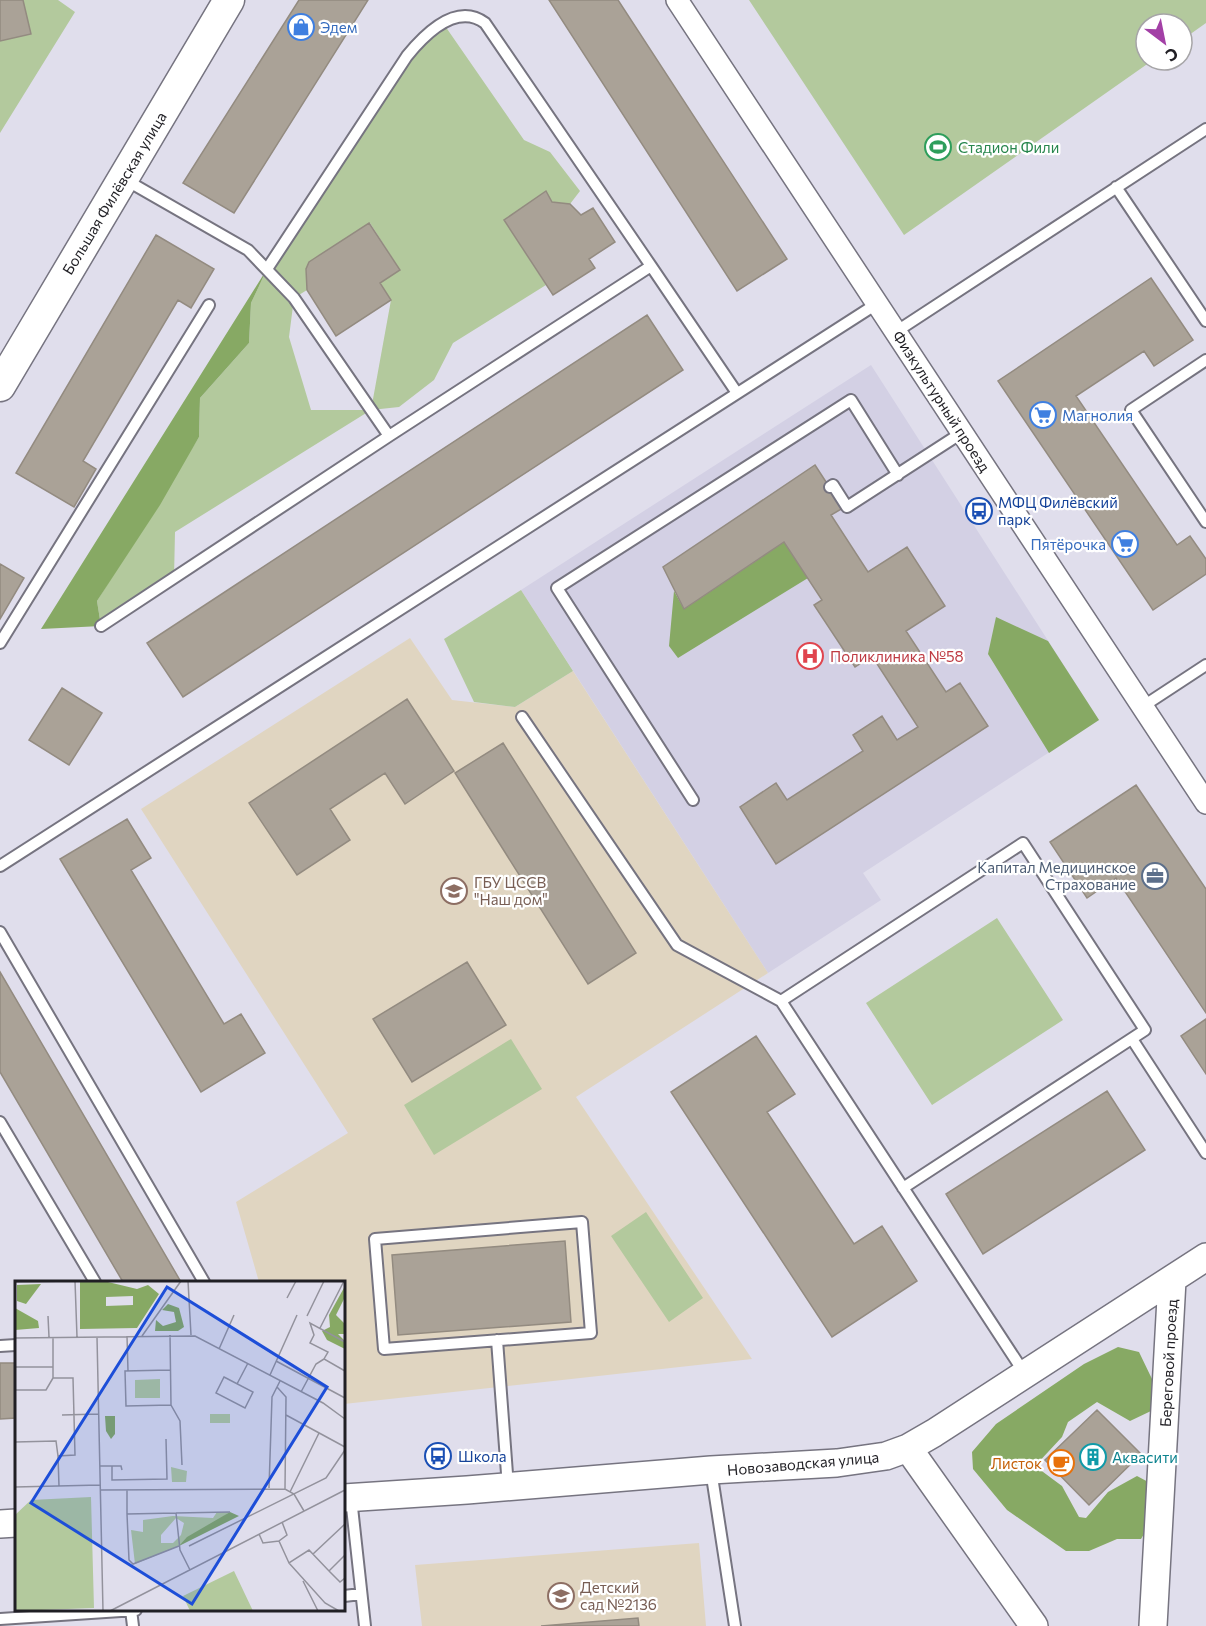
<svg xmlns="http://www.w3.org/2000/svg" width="1206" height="1626" viewBox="0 0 1206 1626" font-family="Commissioner,sans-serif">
<rect width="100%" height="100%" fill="#e0deec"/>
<!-- built -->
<path fill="#d3d0e4" d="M871,365L1099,720L863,873L881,900L768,973L521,590Z"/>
<!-- education -->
<path fill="#e0d5c1" d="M410,638L452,700L515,707L573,671L768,973L576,1097L752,1359L344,1404V1282H259L236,1202L348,1133L141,809Z
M699,1543L706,1626H422L415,1565Z"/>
<!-- green -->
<path fill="#b3c99d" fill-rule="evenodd" d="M0,0H58L75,12L0,133Z
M749,0H1206V23L1182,40V24H1146V60H1153L904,235Z
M443,23L524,140L550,152L580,191L570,204L552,202L546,192L504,220L546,285L453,343L434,380L399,407L371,410L175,532L174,578L101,626L97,601L199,437L200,398L249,343L251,303L267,269L407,56ZM370,223L400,270L380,283L391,300L371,410H311L289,337L294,298L307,290L306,269L310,262Z
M521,590L573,671L515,707L474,702L444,639Z
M997,918L1063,1020L932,1105L866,1003Z
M511,1039L542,1089L434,1155L404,1105Z
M646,1212L703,1298L669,1322L611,1236Z"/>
<!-- forest -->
<path fill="#87a964" d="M267,269L251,303L249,343L200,398L199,437L160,505L97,601L101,626L41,629Z
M784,542L808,578L678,658L669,646L674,591L684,609Z
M996,617L1048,641L1099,720L1049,753L988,654Z
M1118,1347L1139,1352L1152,1379L1151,1411L1130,1421L1097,1402L1068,1422L1062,1437L1035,1466L1062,1486L1079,1517L1086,1518L1108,1492L1137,1476L1152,1484L1156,1514L1141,1539H1117L1089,1551H1066L1007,1510L973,1469L972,1452L996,1424L1084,1364Z"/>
<!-- building -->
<path fill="#aaa297" stroke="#938b80" stroke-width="1.5" d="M0,0H23L31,34L0,41Z
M299,0H368L234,213L183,183Z
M549,0H618L787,259L737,291Z
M546,191L552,202L570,204L581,215L593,208L615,242L589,259L595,268L553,295L504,220Z
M369,223L400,270L380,283L391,300L336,336L307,290L306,269L309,262L315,258Z
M156,235L214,269L191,308L178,300L83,461L96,469L74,507L16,473Z
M1151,278L1193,340L1154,366L1144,351L1076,396L1177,545L1190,536L1206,559V574L1153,610L998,381Z
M647,315L683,370L183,697L147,643Z
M815,465L843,508L831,515L868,572L907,547L945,606L906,631L946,692L960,683L988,726L776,864L740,807L776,783L787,800L863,751L853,735L882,716L897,740L918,727L872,656L855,667L814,605L822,600L784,542L684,609L663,567Z
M0,564L24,578L0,619Z
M62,688L102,713L69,765L29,740Z
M407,699L454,771L405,804L385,773L330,809L350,840L297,875L249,803Z
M503,743L636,953L588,984L455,773Z
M1136,785L1206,889V1013L1116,878L1087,898L1050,842Z
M127,819L151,858L131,870L224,1024L241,1014L265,1053L201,1092L60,859Z
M467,962L506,1025L412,1082L373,1019Z
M0,972L181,1282H123L0,1072Z
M1206,1019V1074L1181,1036Z
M756,1036L795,1094L767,1112L854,1244L882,1226L917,1281L832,1337L671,1092Z
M1107,1091L1145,1150L983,1254L946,1194Z
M565,1241L571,1322L398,1335L392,1255Z
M0,1363H16V1418L0,1419Z
M1097,1410L1141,1454L1089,1505L1045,1460Z
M638,1618L639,1626H541Z"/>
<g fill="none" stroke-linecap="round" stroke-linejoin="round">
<defs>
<path id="service" d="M124,179L248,250L294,298L389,436L651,266L485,23C456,2 425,34 407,56L267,269
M1116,187L1206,321
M651,266L737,393
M897,331L1206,129
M1206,360L1131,410L1206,522
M830,487L833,485L847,507L963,432
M101,626L389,436
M0,643L209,305
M1142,707L1206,665
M522,717L677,945L781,1001L1025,1374
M693,800L557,588L851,400L898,475
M0,866L878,303
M0,932L204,1282
M781,1001L1023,843L1145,1030L903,1188
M1132,1039L1206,1153
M0,1122L95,1282
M582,1222L591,1333L384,1349L375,1239Z
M497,1340L508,1487
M0,1346L16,1345
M711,1470L735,1626
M351,1498L365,1626
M344,1596L361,1594
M131,1610L133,1626
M0,1619L136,1610"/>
<path id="minor" d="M677,0L1206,803"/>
<path id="tertiary" d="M908,1448L1034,1626
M344,1498L467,1490L711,1470L837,1463L886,1456L908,1448L934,1433L1206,1257
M0,1524L16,1523
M1153,1626L1172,1280"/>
<path id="secondary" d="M0,386L229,0"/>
</defs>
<!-- service casing -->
<use href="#service" stroke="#767480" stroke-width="14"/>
<!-- minor casing -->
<use href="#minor" stroke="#767480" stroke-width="24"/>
<!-- tertiary casing -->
<use href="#tertiary" stroke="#767480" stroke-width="30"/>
<!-- secondary casing -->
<use href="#secondary" stroke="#767480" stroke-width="33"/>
<!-- service -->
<use href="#service" stroke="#fff" stroke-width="10"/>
<!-- minor -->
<use href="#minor" stroke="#fff" stroke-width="21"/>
<!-- tertiary -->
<use href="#tertiary" stroke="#fff" stroke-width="27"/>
<!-- secondary -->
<use href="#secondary" stroke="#fff" stroke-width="30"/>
</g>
<!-- icons -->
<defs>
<symbol id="shop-ring" viewBox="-11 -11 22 22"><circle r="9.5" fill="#fff" stroke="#3f7fe0" stroke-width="1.5"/><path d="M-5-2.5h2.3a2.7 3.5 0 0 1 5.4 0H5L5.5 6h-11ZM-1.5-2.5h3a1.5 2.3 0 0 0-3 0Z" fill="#3f7fe0"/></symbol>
<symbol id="stadium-ring" viewBox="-11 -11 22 22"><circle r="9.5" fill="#fff" stroke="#2e9e5b" stroke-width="1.5"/><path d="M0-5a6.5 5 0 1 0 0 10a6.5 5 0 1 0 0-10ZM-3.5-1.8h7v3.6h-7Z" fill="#2e9e5b"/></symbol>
<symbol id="supermarket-ring" viewBox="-11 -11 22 22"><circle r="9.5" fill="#fff" stroke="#3f7fe0" stroke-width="1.5"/><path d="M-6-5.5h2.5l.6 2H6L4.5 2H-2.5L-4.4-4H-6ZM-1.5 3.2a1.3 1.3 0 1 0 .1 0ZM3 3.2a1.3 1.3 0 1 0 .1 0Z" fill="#3f7fe0"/></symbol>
<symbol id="bus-ring" viewBox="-11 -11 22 22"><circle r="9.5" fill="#fff" stroke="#1a4fb4" stroke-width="1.5"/><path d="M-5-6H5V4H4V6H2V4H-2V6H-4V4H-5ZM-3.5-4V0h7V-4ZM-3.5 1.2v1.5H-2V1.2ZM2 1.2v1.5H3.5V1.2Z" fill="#1a4fb4"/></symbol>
<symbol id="hospital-ring" viewBox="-11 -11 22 22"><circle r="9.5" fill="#fff" stroke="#e0444e" stroke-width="1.5"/><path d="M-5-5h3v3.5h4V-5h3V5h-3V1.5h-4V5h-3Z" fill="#e0444e"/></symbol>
<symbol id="office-ring" viewBox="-11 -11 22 22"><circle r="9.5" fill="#fff" stroke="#5c6f8a" stroke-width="1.5"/><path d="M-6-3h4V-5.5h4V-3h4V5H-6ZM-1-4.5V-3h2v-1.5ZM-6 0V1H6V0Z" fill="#5c6f8a"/></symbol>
<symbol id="school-ring" viewBox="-11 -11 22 22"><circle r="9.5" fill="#fff" stroke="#8d6e63" stroke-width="1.5"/><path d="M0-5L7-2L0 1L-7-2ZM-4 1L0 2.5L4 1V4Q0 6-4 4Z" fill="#8d6e63"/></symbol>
<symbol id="building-ring" viewBox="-11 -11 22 22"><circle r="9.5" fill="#fff" stroke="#0f9aa8" stroke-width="1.5"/><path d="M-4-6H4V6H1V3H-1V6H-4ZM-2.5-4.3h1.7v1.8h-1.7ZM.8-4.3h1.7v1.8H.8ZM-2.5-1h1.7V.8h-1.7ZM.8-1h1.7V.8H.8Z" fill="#0f9aa8"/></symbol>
<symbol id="cafe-ring" viewBox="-11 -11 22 22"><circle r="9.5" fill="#fff" stroke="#e8710a" stroke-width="1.5"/><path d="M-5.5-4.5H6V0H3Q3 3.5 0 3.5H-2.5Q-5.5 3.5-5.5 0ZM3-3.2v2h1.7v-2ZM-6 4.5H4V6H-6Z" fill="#e8710a"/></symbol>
</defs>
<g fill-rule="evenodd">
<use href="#shop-ring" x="286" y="12" width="30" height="30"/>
<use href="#stadium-ring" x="923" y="132" width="30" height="30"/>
<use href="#supermarket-ring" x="1028" y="400" width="30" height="30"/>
<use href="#bus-ring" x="964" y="496" width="30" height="30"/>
<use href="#supermarket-ring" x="1110" y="529" width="30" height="30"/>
<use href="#hospital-ring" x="795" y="641" width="30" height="30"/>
<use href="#office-ring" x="1140" y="861" width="30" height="30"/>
<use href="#school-ring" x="439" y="876" width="30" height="30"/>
<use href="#bus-ring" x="423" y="1441" width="30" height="30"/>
<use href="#building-ring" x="1078" y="1442" width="30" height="30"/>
<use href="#cafe-ring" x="1046" y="1448" width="30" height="30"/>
<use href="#school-ring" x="546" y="1581" width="30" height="30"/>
</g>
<g text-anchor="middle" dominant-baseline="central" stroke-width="4.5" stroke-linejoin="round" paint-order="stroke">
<!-- shop labels -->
<g font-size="15" fill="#366cbe" stroke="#fff" text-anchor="start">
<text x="320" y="27">Эдем</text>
<text x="1062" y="415">Магнолия</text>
<text x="1106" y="544" text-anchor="end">Пятёрочка</text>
</g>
<!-- leisure labels -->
<g font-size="15" fill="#27864d" stroke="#fff" text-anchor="start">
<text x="958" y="147">Стадион Фили</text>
</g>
<!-- street labels -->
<g font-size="15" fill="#201f24" stroke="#fff">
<text transform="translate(114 193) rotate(-59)">Большая Филёвская улица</text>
<text transform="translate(942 401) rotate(57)">Физкультурный проезд</text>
<text transform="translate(1168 1363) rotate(-87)">Береговой проезд</text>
<text transform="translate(803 1463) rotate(-5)">Новозаводская улица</text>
</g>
<!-- transit labels -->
<g font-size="15" fill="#164399" stroke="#fff" text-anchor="start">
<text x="998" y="502">МФЦ Филёвский<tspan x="998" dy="17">парк</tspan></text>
<text x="458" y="1456">Школа</text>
</g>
<!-- health labels -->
<g font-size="15" fill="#be3a42" stroke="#fff" text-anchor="start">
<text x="830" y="656">Поликлиника №58</text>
</g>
<!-- service labels -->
<g font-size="15" fill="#4e5e75" stroke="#fff" text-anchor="end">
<text x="1136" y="867">Капитал Медицинское<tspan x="1136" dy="17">Страхование</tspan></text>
</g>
<!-- education labels -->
<g font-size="15" fill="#785e54" stroke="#fff" text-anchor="start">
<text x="474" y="882">ГБУ ЦССВ<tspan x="474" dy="17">"Наш дом"</tspan></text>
<text x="580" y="1587">Детский<tspan x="580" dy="17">сад №2136</tspan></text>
</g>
<!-- culture labels -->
<g font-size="15" fill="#0d838f" stroke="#fff" text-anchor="start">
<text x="1112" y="1457">Аквасити</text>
</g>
<!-- food labels -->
<g font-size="15" fill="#c56008" stroke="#fff" text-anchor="end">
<text x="1042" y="1463">Листок</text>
</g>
</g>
<!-- overview -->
<g transform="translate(15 1281)">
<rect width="330" height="330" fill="#e0deec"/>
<path d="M145,98V117H120V99ZM195,133H215V142H195ZM156,186L172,190L171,201H157ZM76,216L79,327L0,330V234L16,219ZM202,231H215L164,265L120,283L116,249L128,251V239L158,235L198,237ZM161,237L169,242L166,254L158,262H146V254ZM219,290L238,330H175L168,315Z" fill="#b3c99d" fill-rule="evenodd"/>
<path d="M65,0L93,1L122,8L133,4L144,13L122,47L65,48ZM118,15V24L91,25V16ZM26,3L11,23L2,20V4ZM330,5V16L321,34L330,43V53H323L330,60V68L312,59L307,50L315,46L314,34ZM153,23L164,27L169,46L163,50H140L141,39L148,45L161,41L159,31L147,29ZM0,27L23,40L24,47L0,49ZM90,135H100V153L96,158L91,150ZM215,231L224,235L164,265L172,256Z" fill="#87a964" fill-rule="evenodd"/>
<path fill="none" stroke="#93929c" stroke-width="1.5" d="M60,0L62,56M173,0L176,54M0,1L56,0M272,17L281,0M33,35L34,56M292,35L309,0M305,47L329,0M155,54L156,124L165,140L167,184M112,55L113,90M127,55L166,0M38,56V97H58L60,174L43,175L44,205M82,56L88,330M0,57L180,55L308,122L330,138M330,61L295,42L299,54L295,62L313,71L309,78L330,90M204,68L219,34M261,80L330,117M0,86H38M155,89L110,90L111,125L156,124M255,94L282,34M209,96L238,111L230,127L201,112ZM222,103L233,82M262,106L271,116L270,208M0,109H31L38,97M286,111L301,83L309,78M47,134L84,133M271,134L330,166M0,161L41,160L43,175M85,185H106L107,189M97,185V199L152,198L151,158M0,206L85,204M254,207L257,116L265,100M85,209L270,208L279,213L289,230M112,209V233M275,211L304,152M161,232L215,231M267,241L272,254L264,260L274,282L294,269L314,290L330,274M244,253L248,262L264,260M164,265L118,283L114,279L112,233L161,232L165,269L175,289M174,265L311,197L330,169M298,273L330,243M274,282L310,322L324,330M314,290L325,301L330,297M288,300L303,330M95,330L330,209"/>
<path fill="#1d4ed8" fill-opacity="0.15" stroke="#1d4ed8" stroke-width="3" d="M152,6L312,106L177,323L16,222Z"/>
<rect width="330" height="330" fill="none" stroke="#201f24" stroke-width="3"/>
</g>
<!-- north arrow -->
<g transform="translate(1164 42) rotate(148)"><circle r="28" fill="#ffffff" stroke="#a6a5a7" stroke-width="1.5"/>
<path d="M0-4.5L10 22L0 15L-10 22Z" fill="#a340a6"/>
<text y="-9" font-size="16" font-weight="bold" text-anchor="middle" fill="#201f24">С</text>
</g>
</svg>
